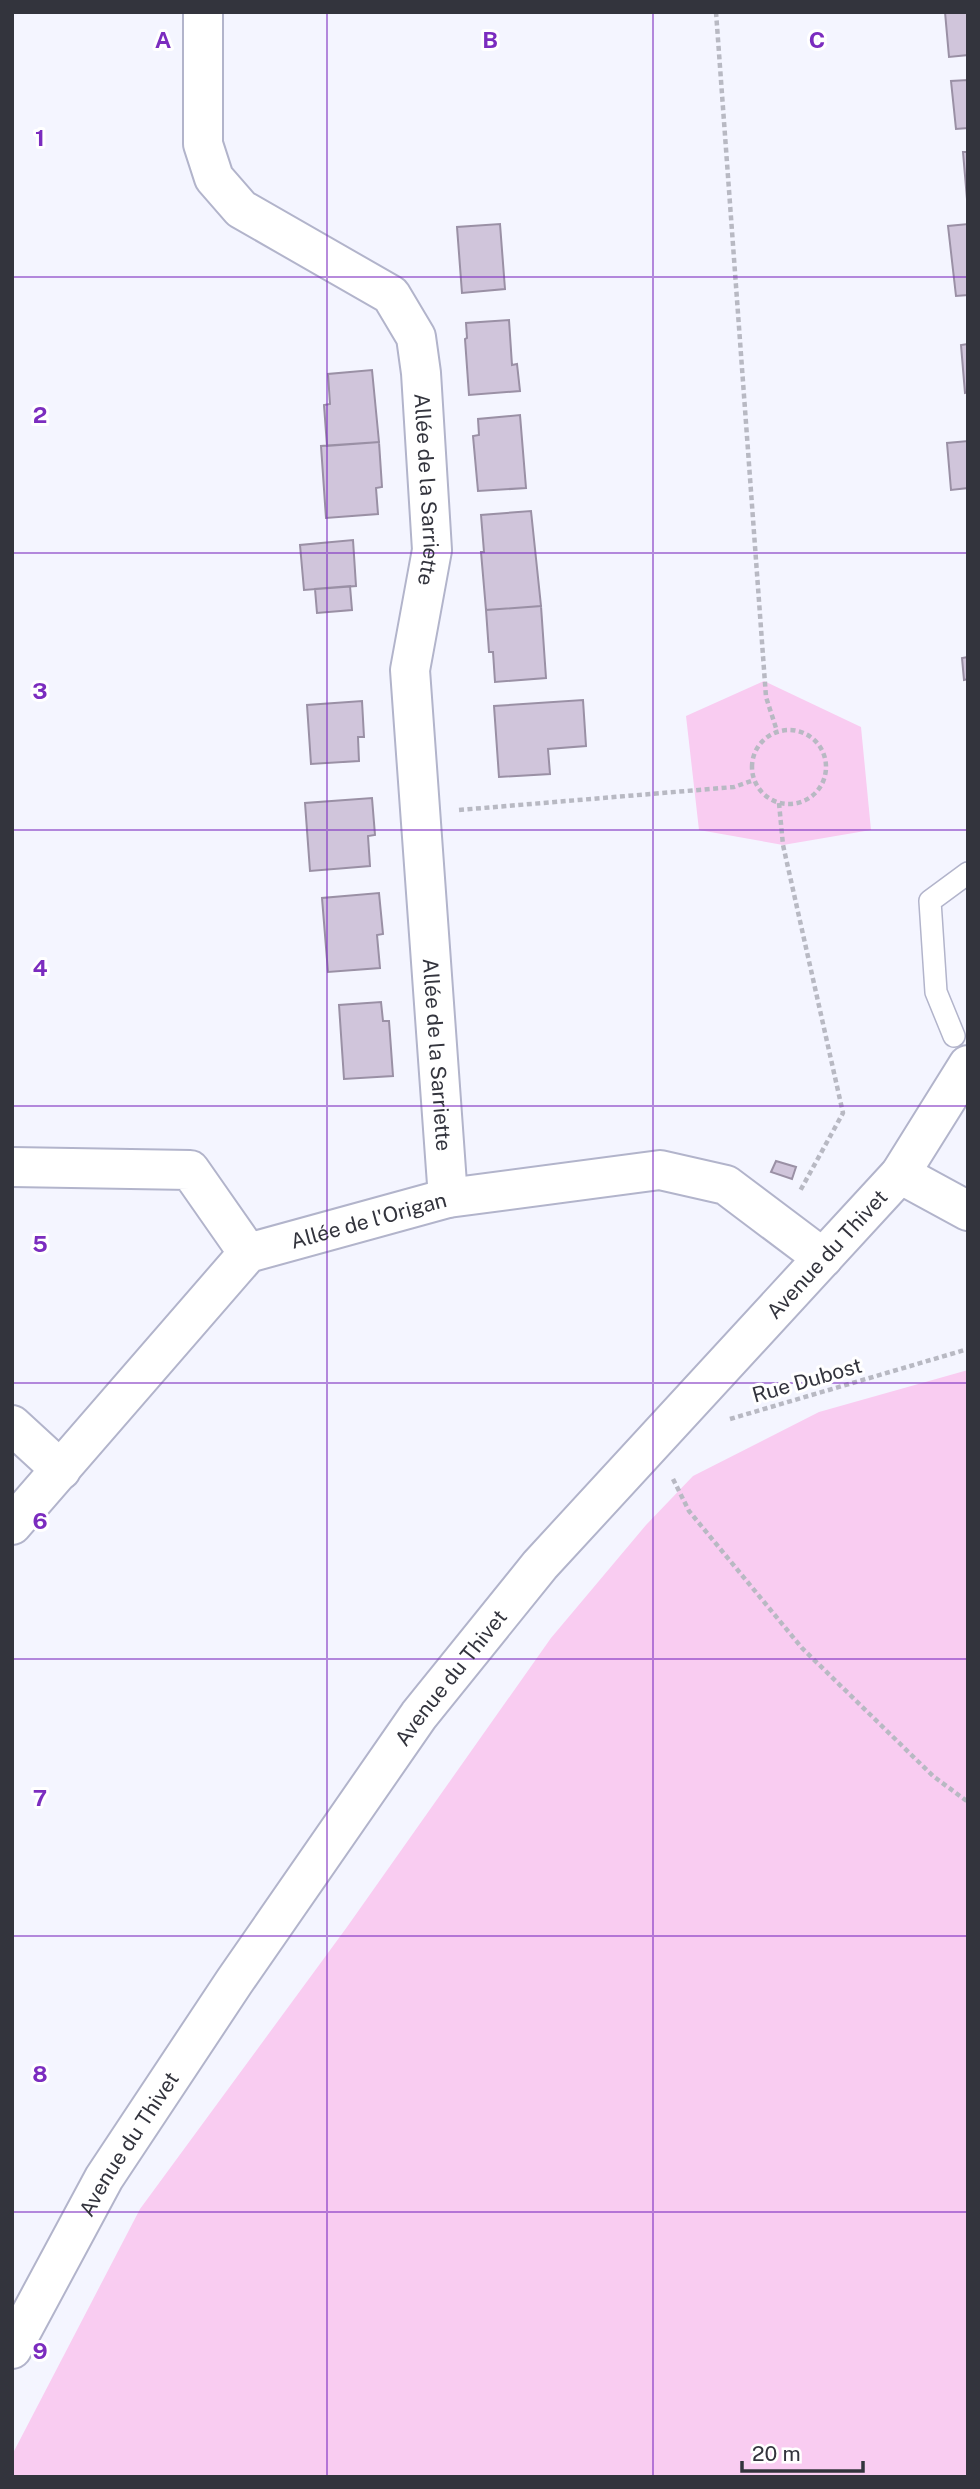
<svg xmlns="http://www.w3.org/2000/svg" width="980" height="2489" viewBox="0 0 980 2489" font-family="'Public Sans',sans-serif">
<rect width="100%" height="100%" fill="#f4f5ff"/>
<!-- green -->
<path fill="#f9ccf1" d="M764,681L861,727L871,830L783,845L699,830L686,716Z
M968,1370V2477H12V2455L140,2209L347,1927L551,1638L646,1525L693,1476L819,1412Z"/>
<!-- building -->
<path fill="#d0c5db" stroke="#9a90a5" stroke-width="2" d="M945,12H968V55L949,57Z
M968,80V128L956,129L951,81Z
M963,152H968V199H967Z
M500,224L505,289L462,293L457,227Z
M968,224V295L956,296L948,226Z
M509,320L512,365L517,364L520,391L469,395L465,339L467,338L466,323Z
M968,344V392L965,393L961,345Z
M372,370L379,442L327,446L324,405L330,404L328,374Z
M520,415L526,488L478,491L473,436L479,435L478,419Z
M968,441V488L951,490L947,443Z
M379,442L382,487L376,488L378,514L326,518L321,446Z
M531,511L541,606L486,610L481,552H484L481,515Z
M353,540L356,586L304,590L300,545Z
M350,586L352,610L317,613L315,589Z
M541,606L546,678L495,682L493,652H489L486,610Z
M968,657V679L964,680L962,658Z
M583,700L586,746L548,749L550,774L499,777L494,706Z
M362,701L364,737H358L359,761L311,764L307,705Z
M372,798L375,835L368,836L370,866L310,871L305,803Z
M379,893L383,934L377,935L380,968L328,972L322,898Z
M381,1002L383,1021H389L393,1076L344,1079L339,1005Z
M776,1161L796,1167L792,1179L771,1172Z"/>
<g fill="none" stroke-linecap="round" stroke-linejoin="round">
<defs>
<path id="lane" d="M954,1036L936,992L930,901L968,873"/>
<g id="street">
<path id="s1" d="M203,12V144L214,178L241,209L391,295L416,337L421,373L432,550L410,670L448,1198"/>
<path d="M12,1167L190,1170L248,1253"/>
<path d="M12,1425L61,1470"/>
<path id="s2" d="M12,1525L248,1253L448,1198L660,1170L726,1185L823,1258"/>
</g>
<g id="secondary">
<path d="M900,1174L968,1211"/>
<path id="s3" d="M12,2349L104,2178L234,1982L419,1715L540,1565L900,1174L968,1065"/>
</g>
</defs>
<!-- lane casing -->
<use href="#lane" stroke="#b2b4cb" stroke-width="24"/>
<!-- street casing -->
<use href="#street" stroke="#b2b4cb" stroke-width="42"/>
<!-- secondary casing -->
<use href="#secondary" stroke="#b2b4cb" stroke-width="42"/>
<!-- path -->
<path stroke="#b8b9c3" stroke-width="4.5" stroke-dasharray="5 3.5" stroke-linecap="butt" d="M716,12L766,697L777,731
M752 767a37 37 0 1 1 74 0a37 37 0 1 1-74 0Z
M779,803L783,845L843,1113L800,1191
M459,810L734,787L754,780
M730,1419L968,1349
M673,1479L689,1511L802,1648L933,1776L968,1802"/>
<!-- lane -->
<use href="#lane" stroke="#fff" stroke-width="21"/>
<!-- street -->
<use href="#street" stroke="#fff" stroke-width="38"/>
<!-- secondary -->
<use href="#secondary" stroke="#fff" stroke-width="38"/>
</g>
<!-- grid -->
<path fill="none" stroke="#7b2cbf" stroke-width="2" stroke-opacity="0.55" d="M327,12V2477M653,12V2477M12,277H968M12,553H968M12,830H968M12,1106H968M12,1383H968M12,1659H968M12,1936H968M12,2212H968"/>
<g text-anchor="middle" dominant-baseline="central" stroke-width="6" stroke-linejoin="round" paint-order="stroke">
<!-- street labels -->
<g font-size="21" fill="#33343d" stroke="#fff">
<text stroke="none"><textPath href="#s1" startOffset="584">Allée de la Sarriette</textPath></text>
<text stroke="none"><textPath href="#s1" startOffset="1152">Allée de la Sarriette</textPath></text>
<text stroke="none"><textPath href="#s2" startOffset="485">Allée de l'Origan</textPath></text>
<text stroke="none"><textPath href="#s3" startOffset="1370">Avenue du Thivet</textPath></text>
<text transform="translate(807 1380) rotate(-16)">Rue Dubost</text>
<text stroke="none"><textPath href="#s3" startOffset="803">Avenue du Thivet</textPath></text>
<text stroke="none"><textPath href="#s3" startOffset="236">Avenue du Thivet</textPath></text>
</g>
</g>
<g font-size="23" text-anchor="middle" font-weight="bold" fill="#7b2cbf" stroke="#fff" stroke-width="6" stroke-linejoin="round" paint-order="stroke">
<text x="163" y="48">A</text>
<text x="490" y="48">B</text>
<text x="817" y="48">C</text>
<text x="40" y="146">1</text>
<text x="40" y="423">2</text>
<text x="40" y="699">3</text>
<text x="40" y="976">4</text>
<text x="40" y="1252">5</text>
<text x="40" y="1529">6</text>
<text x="40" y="1806">7</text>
<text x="40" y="2082">8</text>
<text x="40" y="2359">9</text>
</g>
<!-- border -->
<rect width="980" height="2489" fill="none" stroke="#33343d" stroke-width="28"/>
<!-- scale -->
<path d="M742 2461v10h121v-10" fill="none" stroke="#33343d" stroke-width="3.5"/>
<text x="752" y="2461" font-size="21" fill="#33343d" stroke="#ffffff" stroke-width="5" paint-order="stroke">20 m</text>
</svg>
